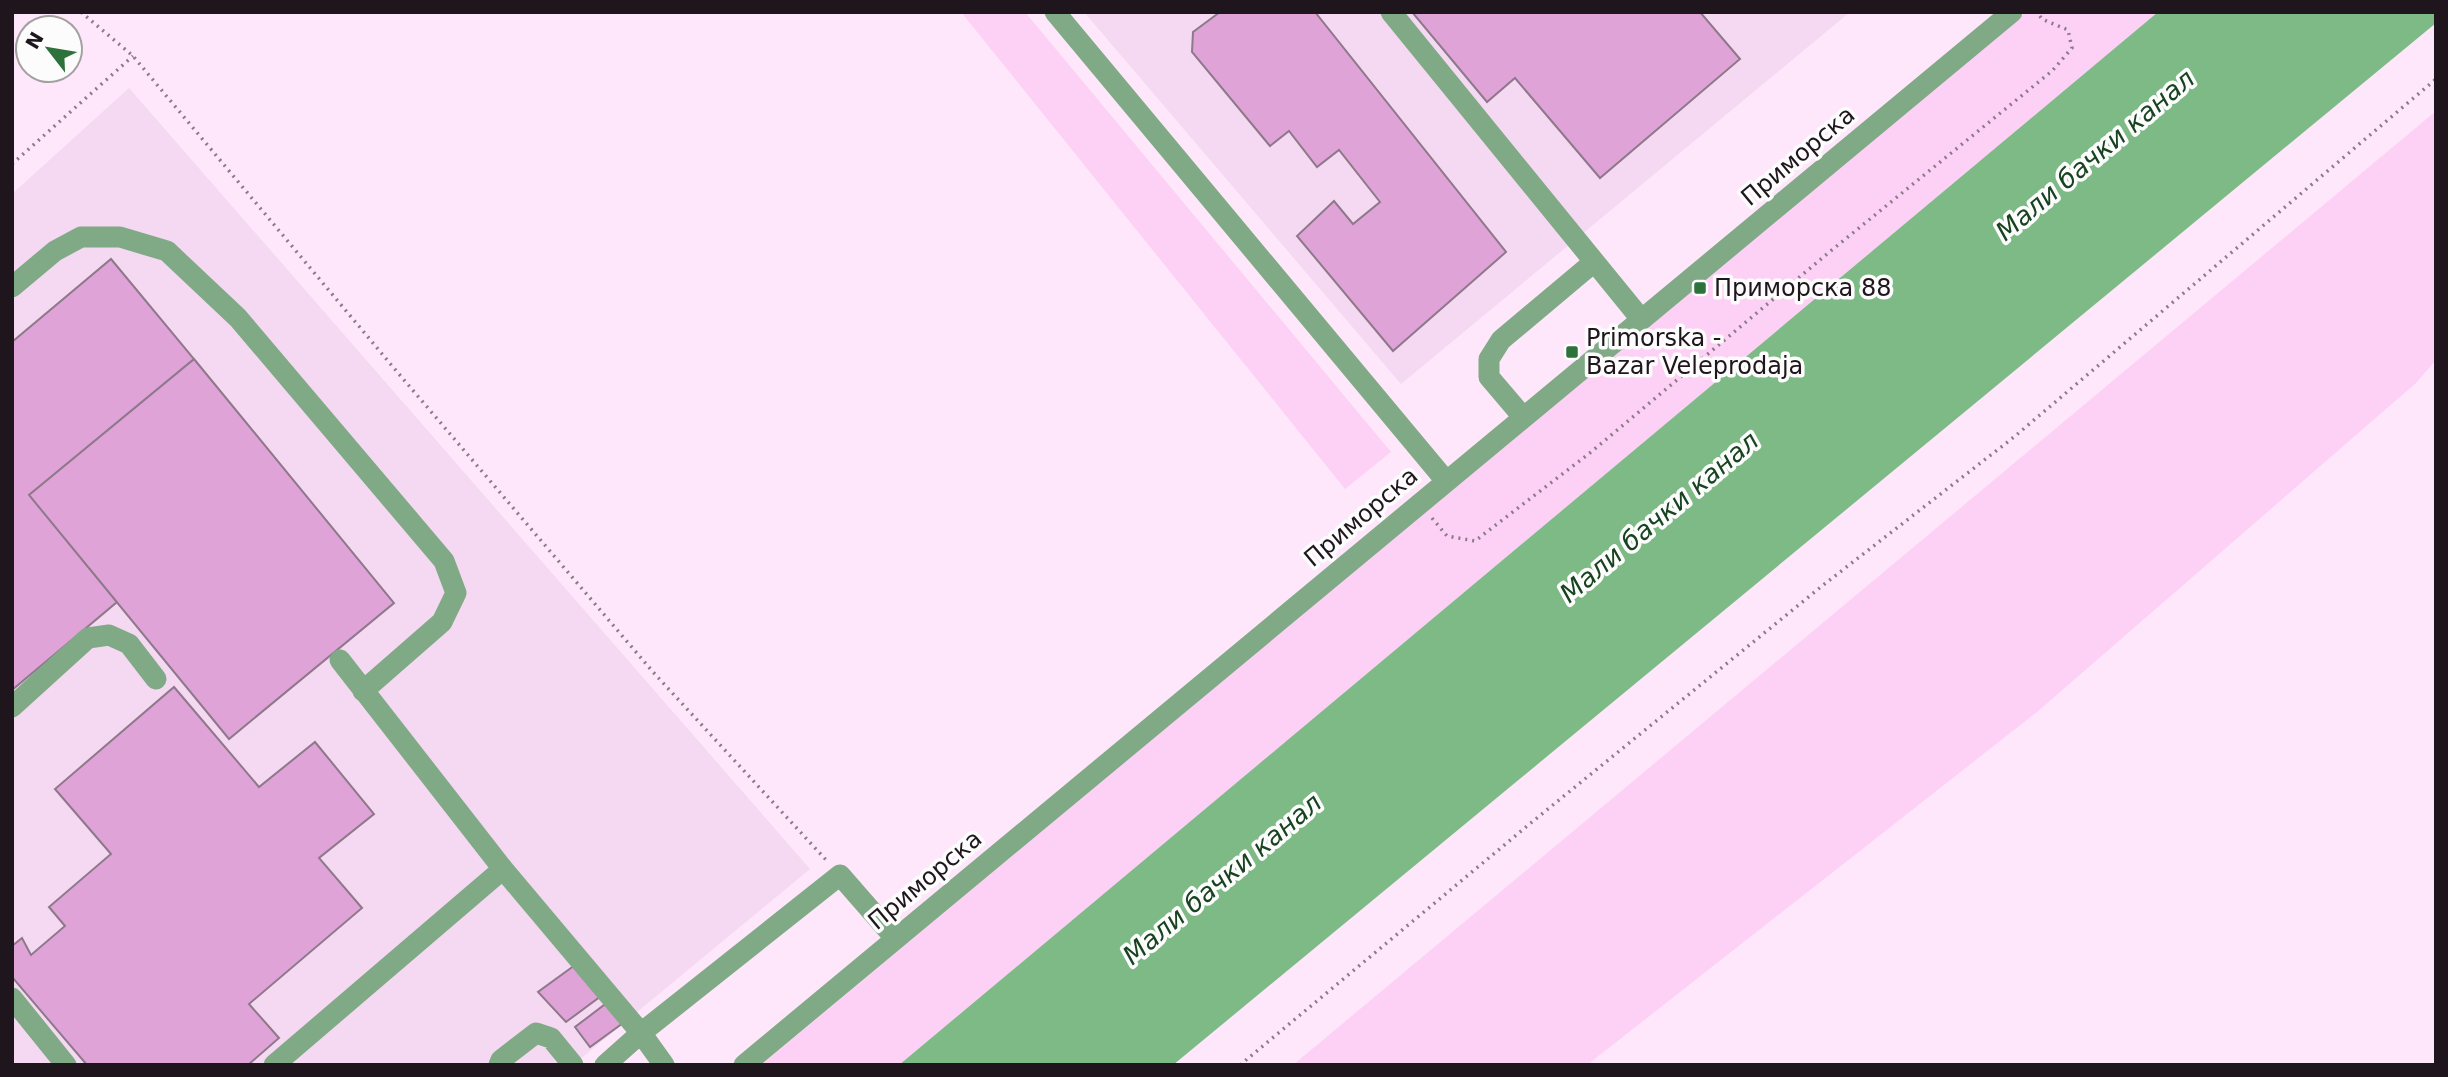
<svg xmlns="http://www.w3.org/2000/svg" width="2448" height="1077" viewBox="0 0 2448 1077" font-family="'DejaVu Sans',sans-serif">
<rect width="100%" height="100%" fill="#fee7fa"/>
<!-- built -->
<path fill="#f5d8f1" d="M1084,12H1850L1401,384Z
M129,88L810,869L573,1065H12V194Z"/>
<!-- green -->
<path fill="#fcd1f5" d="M961,12H1025L1391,452L1345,489Z
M2026,12H2158L899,1065H761Z
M2436,111V360L2416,383L2037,712L1587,1065H1293Z"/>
<!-- water -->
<path fill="#7dba86" d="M2158,12H2436V23L1173,1065H899Z"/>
<!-- building -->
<path fill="#e0a3d8" stroke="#8d798a" stroke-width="2" d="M1220,12H1315L1506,252L1393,351L1297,236L1334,201L1353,224L1380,202L1339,150L1317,167L1289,131L1270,146L1192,52L1193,32Z
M1412,12H1700L1740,59L1600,178L1515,78L1487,102Z
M111,259L194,359L29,495L117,602L12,690V342Z
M194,359L394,603L229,739L29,495Z
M174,687L259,787L315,742L374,814L319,858L362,908L249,1004L279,1038L248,1065H87L12,977V946L22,938L31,955L65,926L49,907L111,854L55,789Z
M575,965L601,996L566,1022L538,992Z
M608,1002L623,1023L590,1047L575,1027Z"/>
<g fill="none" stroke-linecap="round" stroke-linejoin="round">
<!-- path -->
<path stroke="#8a7b87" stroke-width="3.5" stroke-dasharray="2 5" stroke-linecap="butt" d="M81,12L133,56L393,367L653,672L827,861
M12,164L133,56
M1432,518L1447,536L1475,541L1591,452L1827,254L2052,71L2072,48L2068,30L2042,19L2037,12
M1240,1065L1532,822L1822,586L2014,437L2436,79"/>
<!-- minor -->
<path stroke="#7faa85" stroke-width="21" d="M1055,12L1446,481
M1391,12L1641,319
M12,287L55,251L81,237H120L167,251L238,318L444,561L456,593L442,622L363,691
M1523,417L1489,377V359L1501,340L1594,262
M340,660L503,869
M12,707L88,638L109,635L129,644L156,679
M12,998L66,1065
M274,1065L503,869L641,1033L605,1065
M499,1065L501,1060L536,1033L551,1038L573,1065
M664,1065L641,1033L840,875L895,938
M744,1065L2012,12"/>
</g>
<!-- markers -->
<g fill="#2d713b" stroke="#fcfcfc" stroke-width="2.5">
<rect x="1693" y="281" width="14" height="14" rx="3.5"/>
<rect x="1565" y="345" width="14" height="14" rx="3.5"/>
</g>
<g text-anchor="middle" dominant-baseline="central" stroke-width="7" stroke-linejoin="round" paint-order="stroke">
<!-- street labels -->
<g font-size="24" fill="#1e161c" stroke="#fcfcfc">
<text transform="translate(1798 156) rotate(-40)">Приморска</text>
<text transform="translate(1361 517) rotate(-40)">Приморска</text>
<text transform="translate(925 880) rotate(-40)">Приморска</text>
</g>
<!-- poi labels -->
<g font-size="24" fill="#1e161c" stroke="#fcfcfc" text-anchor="start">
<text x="1714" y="288">Приморска 88</text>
<text x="1586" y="338">Primorska -<tspan x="1586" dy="28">Bazar Veleprodaja</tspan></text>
</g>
<!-- water labels -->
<g font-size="26" font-style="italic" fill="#174320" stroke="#fcfcfc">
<text transform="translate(2095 155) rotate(-40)">Мали бачки канал</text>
<text transform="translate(1659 517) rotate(-40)">Мали бачки канал</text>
<text transform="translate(1222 879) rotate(-40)">Мали бачки канал</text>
</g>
</g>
<!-- border -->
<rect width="2448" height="1077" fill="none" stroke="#1e161c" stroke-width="28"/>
<!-- north arrow -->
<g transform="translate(49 49) rotate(301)"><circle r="33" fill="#fcfcfc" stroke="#a3a0a2" stroke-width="2"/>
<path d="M0-5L12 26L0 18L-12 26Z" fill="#2d713b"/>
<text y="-10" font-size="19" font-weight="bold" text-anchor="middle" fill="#1e161c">N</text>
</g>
</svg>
